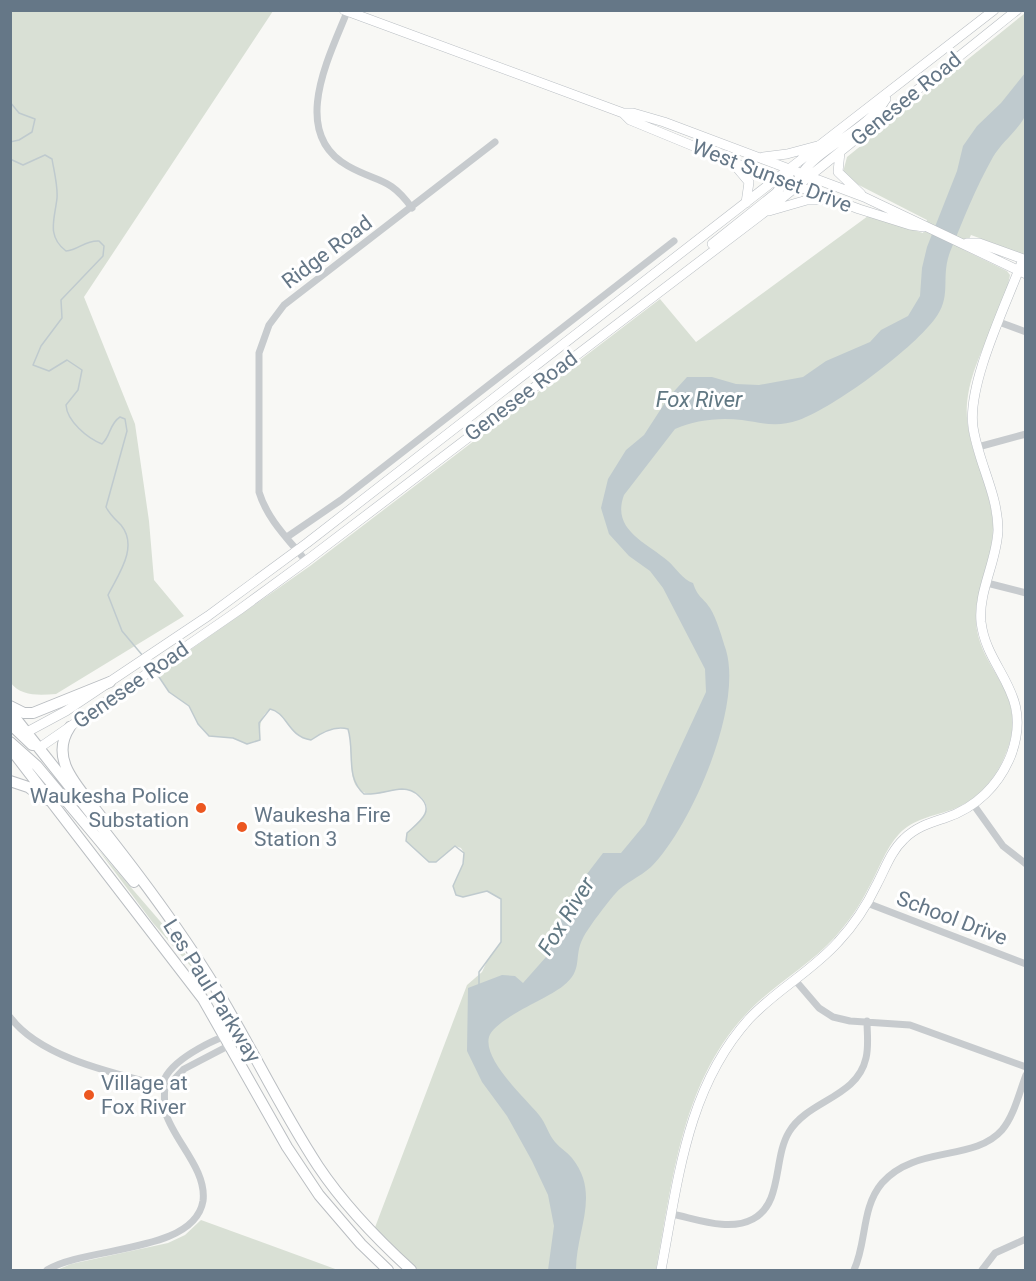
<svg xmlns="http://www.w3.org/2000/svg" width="1036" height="1281" viewBox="0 0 1036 1281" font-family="Roboto,sans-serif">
<rect width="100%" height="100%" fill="#f8f8f5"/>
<!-- green -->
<path fill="#d9e0d5" d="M10,11H273L84,297L135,424L149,521L154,580L184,616L56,694C40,695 21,697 10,682Z
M1025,13V255L971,235L964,250L1007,271L1010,275C1003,316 975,353 968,395C960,440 991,481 993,525C994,558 974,589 976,622C979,673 1033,693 1004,758C994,781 975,802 951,810C933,816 913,819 899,834C885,849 878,872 868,889C859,907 848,922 835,937C809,966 774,984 747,1013C681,1083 673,1180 656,1270H418L374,1230L467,985L482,972L488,959L501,942V899L487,891L463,897L456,895L453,886L463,864L464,853L461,848L455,846L436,862H429L406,841L407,833C417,823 436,811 421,797C415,793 412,790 405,789C389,788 369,802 357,787C348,777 353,746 348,729C335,725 322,732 311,740C287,736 288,714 270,709C258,719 261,726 260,740L247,744L233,738L209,736L198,724L189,706L169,692L157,673L310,566L660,299L696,342L868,216L923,233L927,220L851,181L843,172L847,157Z
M97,848L172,935L207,985L153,923Z
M201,1220L338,1270H57L71,1264L168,1243L185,1235Z"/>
<!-- water -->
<path fill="#bfcace" d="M1025,73C1025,85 1030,108 1024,118C1016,132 1001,143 993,157C976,187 963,220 950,252C940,279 953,296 934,320C910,351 835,407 799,420C776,428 764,423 742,420C720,417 694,420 675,429L624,495C611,530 646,542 668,561C676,568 683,580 693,583C698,598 702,596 710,608C717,619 722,638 726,650C743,707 691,827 651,867C640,877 624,883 615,894C607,903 588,928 583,938C573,957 584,970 563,986C547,999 494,1019 489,1037C483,1060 525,1098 539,1115C546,1123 548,1134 555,1142C560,1148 567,1152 572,1158C601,1194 576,1230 576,1270H548L554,1226L548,1195L532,1161L507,1116L482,1082L467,1051L468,988L502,975L515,976L523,983L546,957L559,922L575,898L577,887L603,853H621L645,824L706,692L705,669L663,588L650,571L629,556L609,534L601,508L608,479L626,450L644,435L668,398L687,377H712L736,384L759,385L803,377L826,361L870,342L881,330L908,316L920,296L922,268L927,247L957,171L963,146L977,126L1001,103Z"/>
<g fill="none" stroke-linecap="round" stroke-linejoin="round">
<!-- stream -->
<path stroke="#bfcace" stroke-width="1.5" d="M10,102L19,113L35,119L32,132L19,140L10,142
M10,159L23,165L45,155L52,159C54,171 58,186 57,198C55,218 46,236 66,251C79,250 85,240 99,241L104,246L103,256L61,300L62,318L41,346L33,365L49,371L67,360L82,370L78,390L66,405C67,421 87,438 102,444C111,436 109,424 120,417L125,419L127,431L106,507C110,515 115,519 121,525C139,547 118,575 108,595L122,631L143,656
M155,671L169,692L189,706L198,724L209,736L233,738L247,744L260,740L259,723L270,709C288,713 287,736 311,740C322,732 335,725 348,729C355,752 345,777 364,794C377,795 389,790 402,789C409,789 414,791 419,796C436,811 419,822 407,833L406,841L429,862H436L455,846L464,853L463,864L453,886L456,895L463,897L487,891L501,899V942L479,972V984"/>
<defs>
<path id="secondary" d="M344,10L623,113H633L664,122L864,197L1026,274
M623,113L630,120L732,162L859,209L910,225L924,227
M840,152L838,172L861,194
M763,157L787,154L817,146
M733,163L749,182L746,203
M799,178C817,147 865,133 886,99
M769,211L807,200H829
M967,243H979L1026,260
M712,244L776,193L789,177
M27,732L66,711L208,616L307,543L994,10
M39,748L239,610L306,561L766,211L1017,10
M661,1270C678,1182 686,1089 749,1019C776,990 811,972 838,942C854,925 867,905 877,884C885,869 891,851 904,839C916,827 930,823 945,818C976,808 999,785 1011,755C1034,692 987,672 981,622C978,591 997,561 998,530C998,494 978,462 973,427C967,383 1007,303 1023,259"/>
<path id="primary" d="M10,706L24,713H33L110,682
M10,711C77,798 150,883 209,977C247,1038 278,1105 318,1166C344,1205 377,1239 411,1270
M10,724L32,745
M70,727C47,761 82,790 102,818
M10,742L37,766L134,882
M10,748L203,999L287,1147L319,1195L361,1244L388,1270
M10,781L28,787L46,800"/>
</defs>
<!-- secondary casing -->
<use href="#secondary" stroke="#b9bec3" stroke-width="10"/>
<!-- primary casing -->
<use href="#primary" stroke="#babec2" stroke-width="12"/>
<!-- street -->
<path stroke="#c7cbce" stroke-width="7" d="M347,12C329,57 289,133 348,166C378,183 389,176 412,208
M999,322L1026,332
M978,447L1026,434
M287,537L341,500L674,241
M306,561C289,540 267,519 259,492V353L269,325L284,305L495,142
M987,583L1026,593
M973,804L1003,846L1026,864
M867,903L1026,964
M795,980L819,1008L833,1017L850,1021L910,1025L1026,1067
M10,1017C41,1059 118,1074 167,1087
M167,1087L184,1069L230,1045L240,1033
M672,1214C697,1219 729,1232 753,1219C783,1203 773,1158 789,1132C808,1100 857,1098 866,1058C869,1046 867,1033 867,1021
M47,1270C85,1246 194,1254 203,1201C207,1170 175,1142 166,1114C163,1102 165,1089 165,1078C175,1058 219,1035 240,1033
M854,1270C867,1242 861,1208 882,1183C915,1145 974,1162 1002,1130C1014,1116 1019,1093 1026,1075
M982,1270L995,1253L1026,1239"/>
<!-- secondary -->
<use href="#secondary" stroke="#fff" stroke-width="9"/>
<!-- primary -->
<use href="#primary" stroke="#fff" stroke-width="10"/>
</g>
<!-- markers -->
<g fill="#ec5720" stroke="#fff" stroke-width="2">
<circle cx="201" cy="808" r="6"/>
<circle cx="242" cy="827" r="6"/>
<circle cx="89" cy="1095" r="6"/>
</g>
<g text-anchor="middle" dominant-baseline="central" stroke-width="6" stroke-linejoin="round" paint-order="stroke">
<!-- street labels -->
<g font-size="21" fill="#657787" stroke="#fff">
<text transform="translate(906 99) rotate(-39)">Genesee Road</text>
<text transform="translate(772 176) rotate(21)">West Sunset Drive</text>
<text transform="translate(327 252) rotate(-37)">Ridge Road</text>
<text transform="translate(521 396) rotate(-37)">Genesee Road</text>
<text transform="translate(131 685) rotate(-35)">Genesee Road</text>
<text transform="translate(952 918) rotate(21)">School Drive</text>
<text transform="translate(212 991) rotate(58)">Les Paul Parkway</text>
</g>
<!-- poi labels -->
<g font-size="21" fill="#657787" stroke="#fff" text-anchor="start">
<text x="189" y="796" text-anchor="end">Waukesha Police<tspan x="189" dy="24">Substation</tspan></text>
<text x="254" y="815">Waukesha Fire<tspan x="254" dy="24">Station 3</tspan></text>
<text x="101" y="1083">Village at<tspan x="101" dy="24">Fox River</tspan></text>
</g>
<!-- water labels -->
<g font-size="22" font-style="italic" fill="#617883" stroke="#fff">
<text x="699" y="399">Fox River</text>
<text transform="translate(566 916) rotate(-58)">Fox River</text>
</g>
</g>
<!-- border -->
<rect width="1036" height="1281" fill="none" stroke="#657787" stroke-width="24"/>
</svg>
